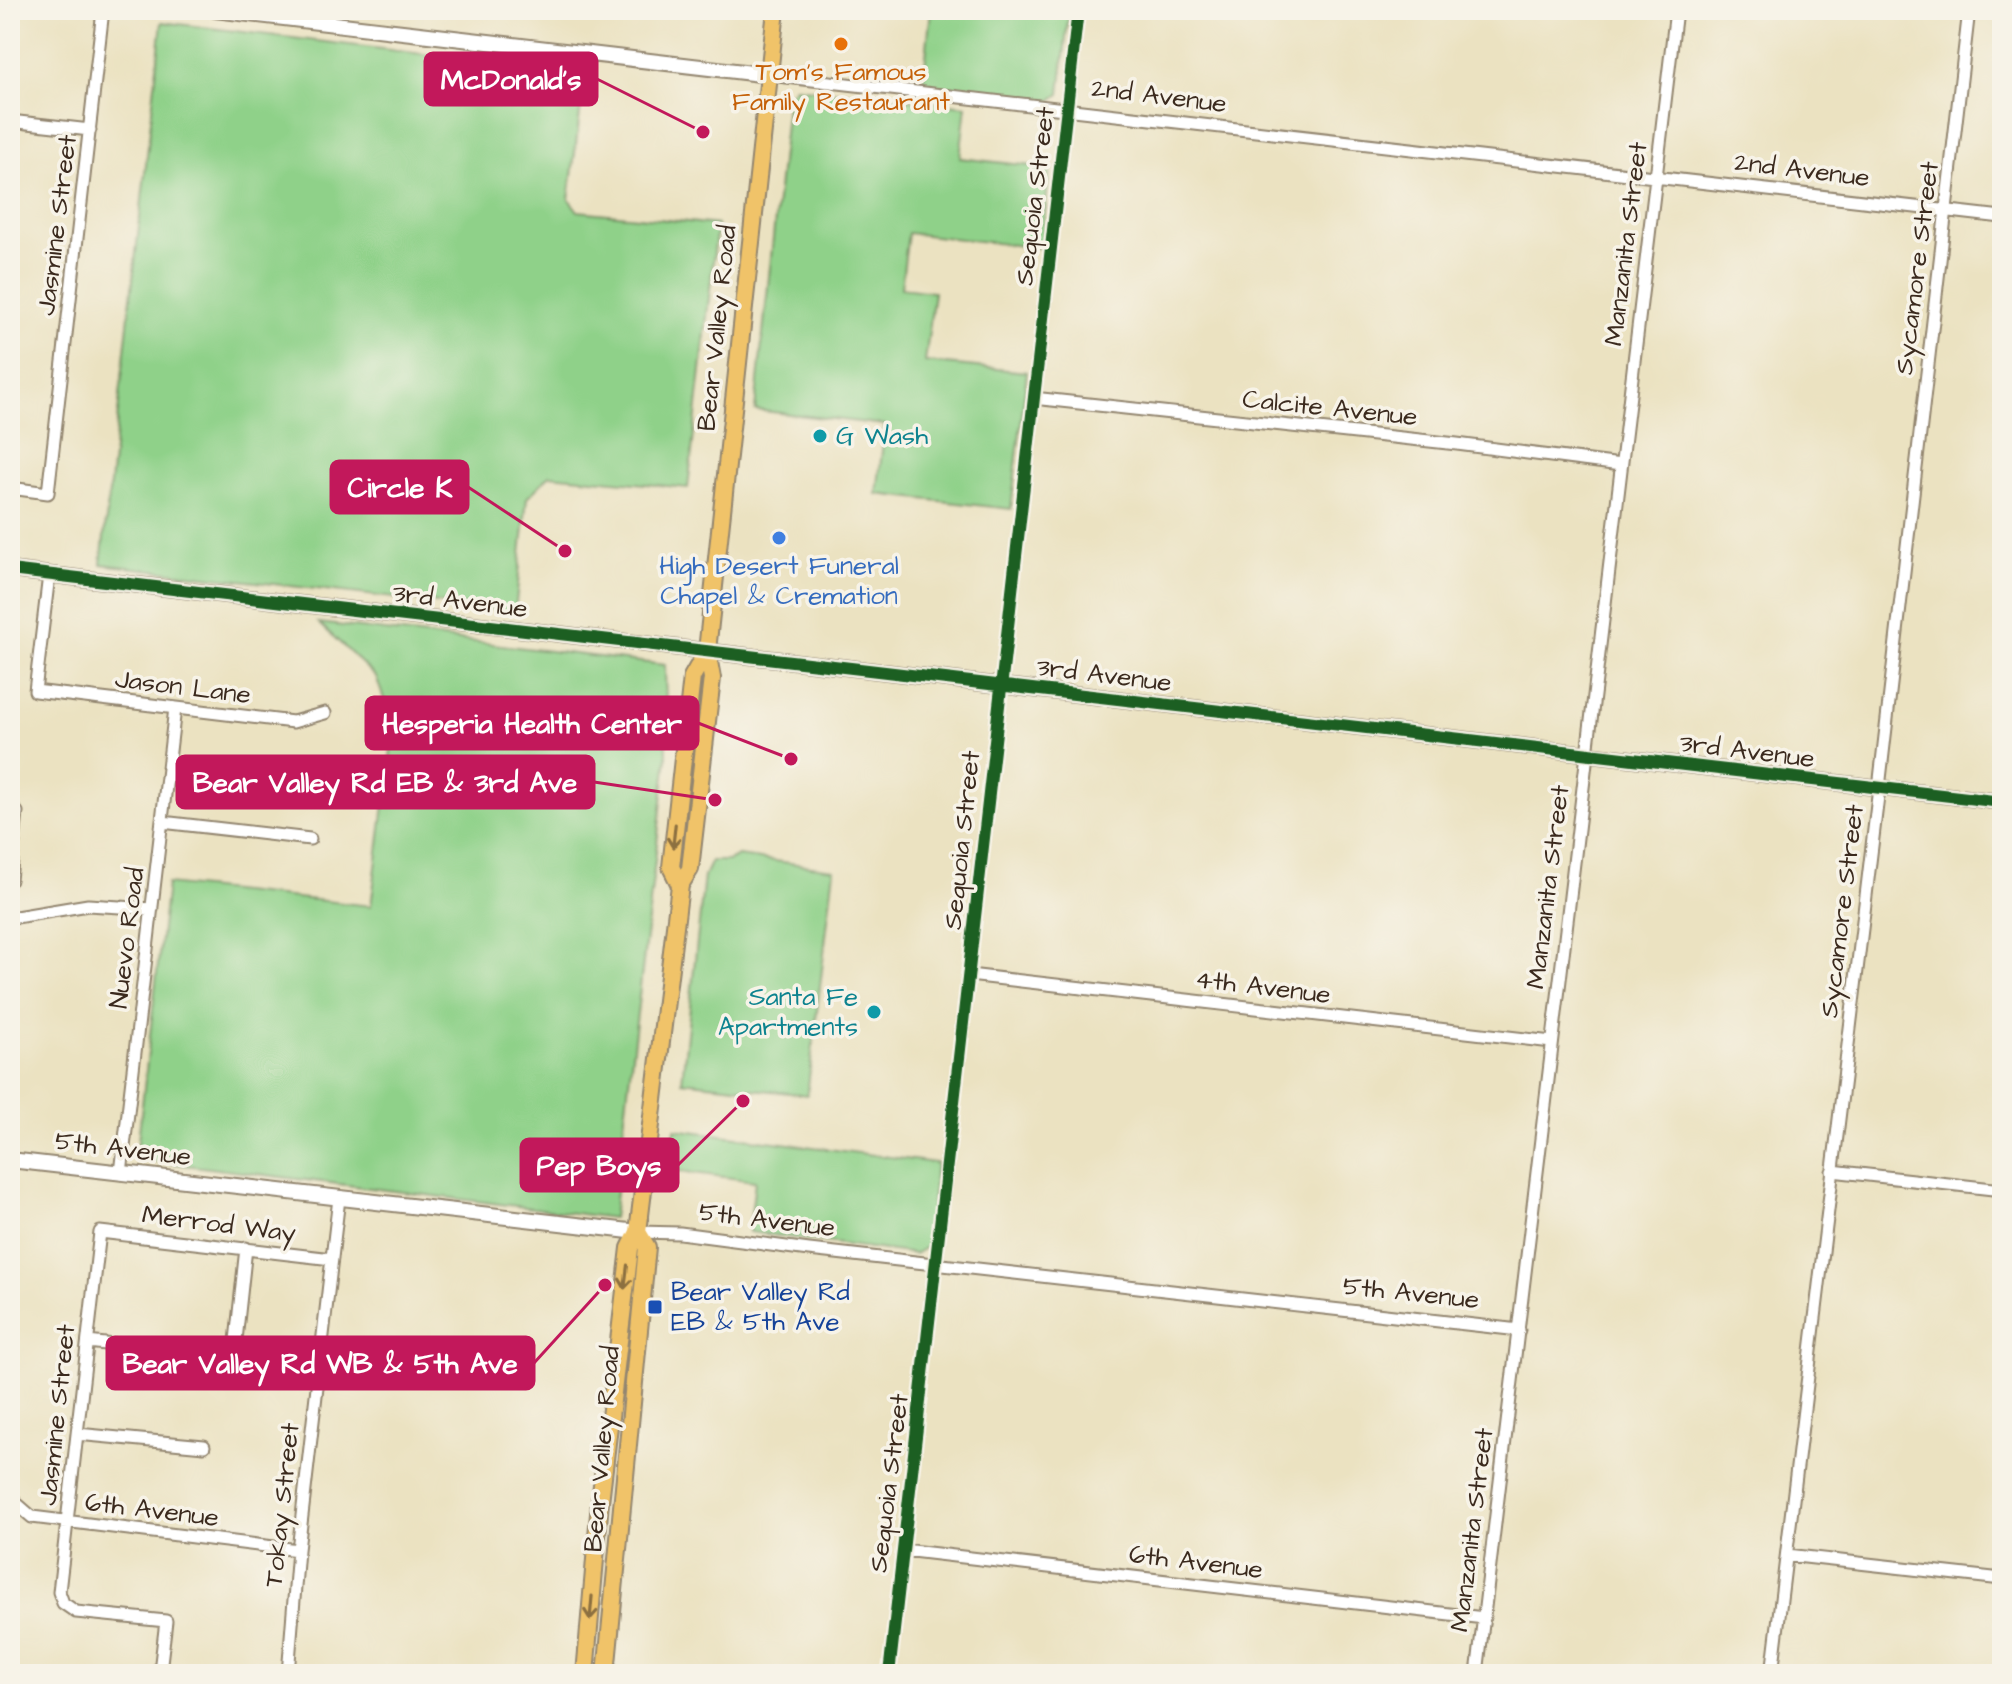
<svg xmlns="http://www.w3.org/2000/svg" width="2012" height="1684" viewBox="0 0 2012 1684" font-family="'Architects Daughter',sans-serif">
<rect width="100%" height="100%" fill="#f7f3e8"/>
<filter id="ink" filterUnits="userSpaceOnUse"><feTurbulence type="fractalNoise" baseFrequency=".0125" numOctaves="2"/><feDisplacementMap in="SourceGraphic" scale="16" xChannelSelector="R" yChannelSelector="G"/><feConvolveMatrix kernelMatrix="1 2 1 2 8 2 1 2 1" color-interpolation-filters="sRGB"/></filter>
<filter id="wash" filterUnits="userSpaceOnUse"><feTurbulence type="fractalNoise" baseFrequency=".006" numOctaves="4" result="noise"/><feDisplacementMap in="SourceGraphic" scale="32" xChannelSelector="R" yChannelSelector="G"/><feGaussianBlur stdDeviation="1.8" result="paint"/><feColorMatrix in="noise" values="0 0 0 0 0 0 0 0 0 0 0 0 0 0 0 0 0 1.4 0 .05"/><feComposite in="paint" operator="in"/></filter>
<g filter="url(#wash)">
<rect width="100%" height="100%" fill="#ebe2c1"/>
<!-- green -->
<path fill="#8fd189" stroke="#657e54" stroke-width="2" d="M931,10H1069L1060,94L1050,101L923,85Z
M162,22L585,74L569,199L578,211L717,225L688,488L550,475L527,498L515,612L101,564Z
M795,87L966,106L960,158L1050,168L1041,248L908,233L901,288L934,292L925,362L1027,372L1011,509L877,494L885,425L755,410L788,95Z
M319,623L665,665L667,758L613,1218L136,1159L167,884L371,906L394,727L376,677Z
M738,856L834,869L807,1095L682,1081L704,876L711,861H728Z
M675,1129L936,1163L928,1246L915,1254L749,1232L755,1181L670,1170Z"/>
</g>
<g filter="url(#ink)">
<g fill="none" stroke-linecap="round" stroke-linejoin="round">
<defs>
<path id="minor" d="M769,75L2002,217
M10,121L90,130
M1033,398L1457,444L1621,465
M10,488L48,493L103,10
M49,575L35,691L293,722L325,713
M10,811L17,812L10,880
M162,822L310,839
M10,918L88,905L152,909
M969,975L1552,1042
M1832,1171L2002,1190
M121,1173L175,708
M638,1232L680,1233L809,1250L1519,1330
M88,1342L234,1359L246,1248
M77,1434L204,1446
M10,1494L17,1504L32,1517L298,1550
M903,1550L1484,1618
M1787,1555L2002,1579
M183,1674L160,1671L166,1621L76,1612L63,1603L59,1592L100,1232L332,1259
M288,1674L298,1550L339,1198
M889,1674L1078,10
M1477,1674L1676,10
M1772,1674L1879,788L1969,10"/>
<path id="tertiary" d="M215,10L769,75
M10,570L2002,802
M10,1160L638,1232"/>
<path id="primary" d="M680,885L671,867L692,677L707,651
M585,1674L600,1502L630,1248L638,1232L680,885L690,869L712,678L707,651L776,10
M606,1674L647,1247L638,1232"/>
</defs>
<!-- minor casing -->
<use href="#minor" stroke="#938670" stroke-width="15"/>
<!-- tertiary casing -->
<use href="#tertiary" stroke="#938670" stroke-width="18"/>
<!-- primary casing -->
<use href="#primary" stroke="#938670" stroke-width="20"/>
<!-- minor -->
<use href="#minor" stroke="#fff" stroke-width="11"/>
<!-- tertiary -->
<use href="#tertiary" stroke="#fff" stroke-width="14"/>
<!-- primary -->
<use href="#primary" stroke="#f0c369" stroke-width="16"/>
<defs>
<path id="cycleway" d="M10,570L2002,802
M889,1674L1078,10"/>
</defs>
<!-- cycleway casing -->
<use href="#cycleway" stroke="#f7f3e8" stroke-width="17"/>
<!-- cycleway -->
<use href="#cycleway" stroke="#1b5e20" stroke-width="12"/>
</g>
<!-- one-way arrows -->
<defs><path id="oneway-shaft" d="M-6 0H5M1.5-3L5.5 0L1.5 3" fill="none" stroke-width="1.6" stroke-linecap="round" stroke-linejoin="round" transform="scale(2)"/></defs>
<g stroke="#8c6f40">
<use href="#oneway-shaft" transform="translate(674 836) rotate(96)"/>
<use href="#oneway-shaft" transform="translate(626 1277) rotate(97)"/>
<use href="#oneway-shaft" transform="translate(591 1608) rotate(95)"/>
</g>
</g>
<!-- markers -->
<circle fill="#e8710a" stroke="#f7f3e8" stroke-width="3" cx="841" cy="44" r="8"/>
<g fill="#0f9aa8" stroke="#f7f3e8" stroke-width="3">
<circle cx="820" cy="436" r="8"/>
<circle cx="874" cy="1012" r="8"/>
</g>
<circle fill="#3f7fe0" stroke="#f7f3e8" stroke-width="3" cx="779" cy="538" r="8"/>
<rect fill="#1a4fb4" stroke="#f7f3e8" stroke-width="3" x="647" y="1299" width="16" height="16" rx="4"/>
<g text-anchor="middle" dominant-baseline="central" stroke-width="7" stroke-linejoin="round" paint-order="stroke">
<!-- food labels -->
<g font-size="26" fill="#c56008" stroke="#f7f3e8">
<text x="841" y="72">Tom's Famous<tspan x="841" dy="30">Family Restaurant</tspan></text>
</g>
<!-- street labels -->
<g font-size="26" fill="#3b2a1e" stroke="#f7f3e8">
<text transform="translate(1159 96) rotate(7)">2nd Avenue</text>
<text transform="translate(1802 170) rotate(7)">2nd Avenue</text>
<text transform="translate(1035 196) rotate(-83)">Sequoia Street</text>
<text transform="translate(57 225) rotate(-83)">Jasmine Street</text>
<text transform="translate(1626 244) rotate(-83)">Manzanita Street</text>
<text transform="translate(1917 268) rotate(-83)">Sycamore Street</text>
<text transform="translate(717 328) rotate(-84)">Bear Valley Road</text>
<text transform="translate(1330 408) rotate(6)">Calcite Avenue</text>
<text transform="translate(460 601) rotate(7)">3rd Avenue</text>
<text transform="translate(1104 675) rotate(7)">3rd Avenue</text>
<text transform="translate(183 687) rotate(7)">Jason Lane</text>
<text transform="translate(1747 751) rotate(7)">3rd Avenue</text>
<text transform="translate(962 840) rotate(-84)">Sequoia Street</text>
<text transform="translate(1548 887) rotate(-83)">Manzanita Street</text>
<text transform="translate(1842 911) rotate(-83)">Sycamore Street</text>
<text transform="translate(127 938) rotate(-83)">Nuevo Road</text>
<text transform="translate(1263 987) rotate(7)">4th Avenue</text>
<text transform="translate(123 1149) rotate(7)">5th Avenue</text>
<text transform="translate(767 1220) rotate(7)">5th Avenue</text>
<text transform="translate(219 1224) rotate(7)">Merrod Way</text>
<text transform="translate(1411 1293) rotate(6)">5th Avenue</text>
<text transform="translate(57 1415) rotate(-84)">Jasmine Street</text>
<text transform="translate(602 1449) rotate(-85)">Bear Valley Road</text>
<text transform="translate(889 1483) rotate(-83)">Sequoia Street</text>
<text transform="translate(282 1505) rotate(-84)">Tokay Street</text>
<text transform="translate(152 1510) rotate(7)">6th Avenue</text>
<text transform="translate(1472 1530) rotate(-83)">Manzanita Street</text>
<text transform="translate(1196 1562) rotate(7)">6th Avenue</text>
</g>
<!-- culture labels -->
<g font-size="26" fill="#0d838f" stroke="#f7f3e8" text-anchor="start">
<text x="836" y="436">G Wash</text>
<text x="858" y="997" text-anchor="end">Santa Fe<tspan x="858" dy="30">Apartments</tspan></text>
</g>
<!-- shop labels -->
<g font-size="26" fill="#366cbe" stroke="#f7f3e8">
<text x="779" y="566">High Desert Funeral<tspan x="779" dy="30">Chapel &amp; Cremation</tspan></text>
</g>
<!-- transit labels -->
<g font-size="26" fill="#164399" stroke="#f7f3e8" text-anchor="start">
<text x="671" y="1292">Bear Valley Rd<tspan x="671" dy="30">EB &amp; 5th Ave</tspan></text>
</g>
</g>
<!-- callouts -->
<path fill="none" stroke="#c2185b" stroke-width="3" d="M703 132L597 79M565 551L468 487M791 759L698 723M715 800L594 782M743 1101L678 1165M605 1285L534 1363"/>
<g fill="#c2185b" stroke="#f7f3e8" stroke-width="3">
<circle cx="703" cy="132" r="8"/>
<circle cx="565" cy="551" r="8"/>
<circle cx="791" cy="759" r="8"/>
<circle cx="715" cy="800" r="8"/>
<circle cx="743" cy="1101" r="8"/>
<circle cx="605" cy="1285" r="8"/>
</g>
<g fill="#c2185b" stroke="#c2185b" stroke-width="3">
<rect x="425" y="53" width="172" height="52" rx="8"/>
<rect x="331" y="461" width="137" height="52" rx="8"/>
<rect x="366" y="697" width="332" height="52" rx="8"/>
<rect x="177" y="756" width="417" height="52" rx="8"/>
<rect x="521" y="1139" width="157" height="52" rx="8"/>
<rect x="107" y="1337" width="427" height="52" rx="8"/>
</g>
<g font-size="28" text-anchor="middle" font-weight="bold" fill="#fff">
<text x="511" y="89">McDonald's</text>
<text x="400" y="497">Circle K</text>
<text x="532" y="733">Hesperia Health Center</text>
<text x="385" y="792">Bear Valley Rd EB &amp; 3rd Ave</text>
<text x="599" y="1175">Pep Boys</text>
<text x="320" y="1373">Bear Valley Rd WB &amp; 5th Ave</text>
</g>
<!-- margin -->
<rect width="2012" height="1684" fill="none" stroke="#f7f3e8" stroke-width="40"/>
</svg>
